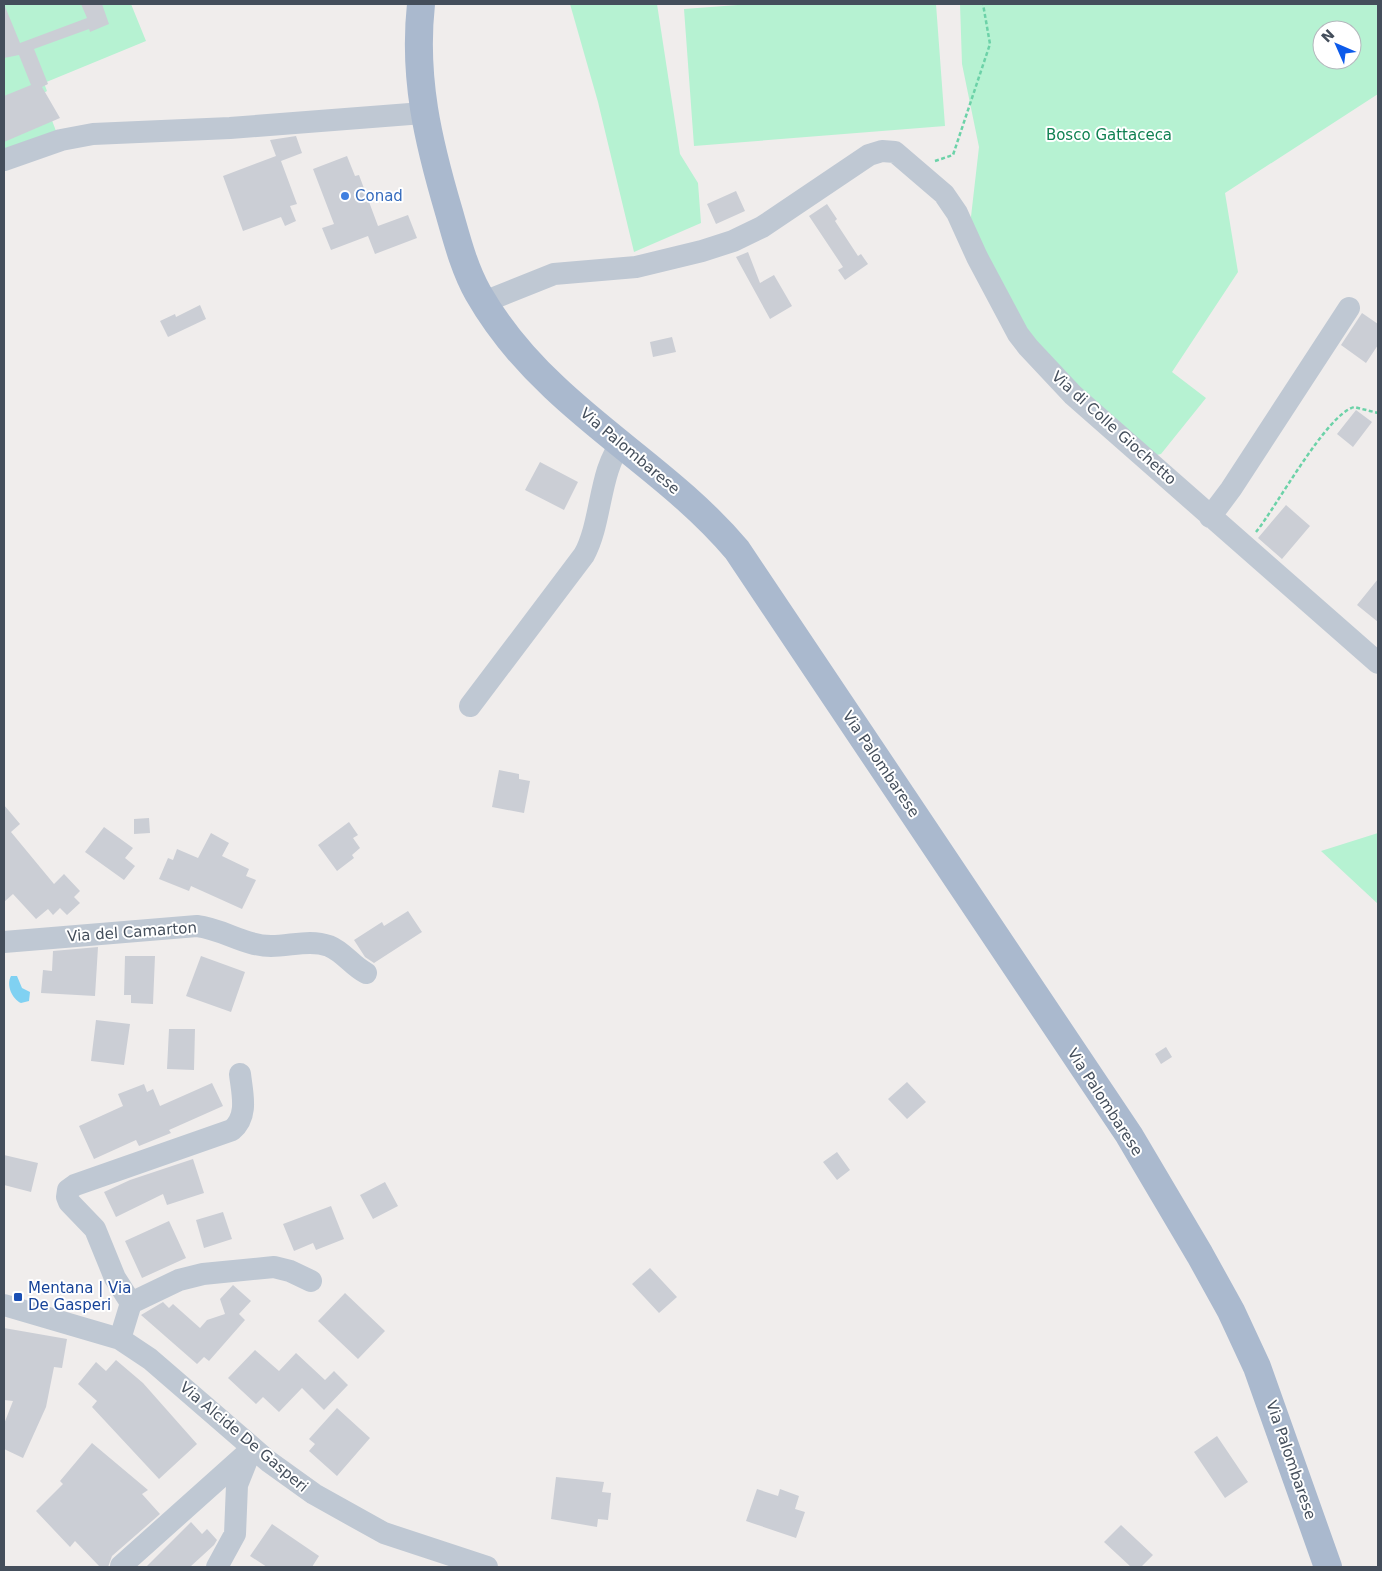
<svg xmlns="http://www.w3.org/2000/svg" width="1382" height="1571" viewBox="0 0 1382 1571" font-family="'DejaVu Sans',sans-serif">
<rect width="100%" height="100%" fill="#f0edec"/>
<!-- green -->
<path fill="#b6f2d2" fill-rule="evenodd" d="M4,4H131L146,41L44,83L47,91L42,94L56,131L4,150Z
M570,4H657L680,154L698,183L701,223L634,252L598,102Z
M751,4H936L945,126L694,146L684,9Z
M960,4H1378V94L1225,193L1238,272L1172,372L1206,398L1161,454L1144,458L1019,343L969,234L979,147L962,64ZM1322,30H1352V60H1322Z
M1378,833V904L1321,851Z"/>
<!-- water -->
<path fill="#80d1f2" d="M11,976H17L22,988L30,992L29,1001L21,1003C12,999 6,985 11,976Z"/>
<!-- building -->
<path fill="#cbced5" d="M4,4L20,43L87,18L81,4H102L109,24L90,32L89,29L34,49L48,84L42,87L60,118L4,142V96L31,85L19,55L4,58Z
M296,136L302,153L281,161L297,204L290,206L296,221L285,226L281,217L243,231L223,176L276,156L270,140Z
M347,156L355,176L359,175L378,226L408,215L417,238L375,254L368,236L331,250L322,228L334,224L313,169Z
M736,191L745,211L716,224L707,204Z
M827,204L837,219L835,221L858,256L861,254L868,264L845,280L838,270L843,267L809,216Z
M748,252L760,283L774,275L792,306L770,319L736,257Z
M200,305L206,319L168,337L160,321L175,314L176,317Z
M1362,313L1378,324V345L1366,363L1341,345Z
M672,337L676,352L653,357L650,342Z
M1356,410L1372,422L1353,447L1337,434Z
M540,462L578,482L564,510L525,490Z
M1286,505L1310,526L1282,559L1258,538Z
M1378,579V622L1357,605Z
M499,770L519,774V779L530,781L524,813L492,807Z
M4,805L20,824L11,832L54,884L64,874L80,891L74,897L80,903L67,915L60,908L53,915L48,909L36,919L13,894L4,902Z
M149,818L150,833L134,834V819Z
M349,822L358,835L353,838L360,848L352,855L354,858L337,871L318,845Z
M104,827L133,848L125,858L135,866L124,880L85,852Z
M211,833L229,843L222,856L249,869L246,876L256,880L242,909L191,886L189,891L159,879L168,858L173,860L177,849L198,858Z
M408,911L422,932L374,963L365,957L354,940L382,922L384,926Z
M98,947L95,996L41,993L43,970L52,971L53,951Z
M125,956H155L153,1004L131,1003V995H124Z
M201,956L245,972L231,1012L186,996Z
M96,1020L130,1024L124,1065L91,1061Z
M169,1029H195L194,1070L167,1069Z
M1166,1047L1172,1057L1161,1064L1155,1054Z
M907,1082L926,1102L907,1119L888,1099Z
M212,1083L223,1106L169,1130L171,1133L139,1146L136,1140L94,1159L79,1126L123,1106L118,1094L144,1084L147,1092L153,1089L160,1106Z
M837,1152L850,1170L837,1180L823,1162Z
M4,1155L38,1163L31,1192L4,1185Z
M193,1159L204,1193L167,1205L163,1194L116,1217L104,1192L130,1180Z
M385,1182L398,1206L373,1219L360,1195Z
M331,1206L344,1239L316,1250L313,1243L294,1251L283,1224Z
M223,1212L232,1239L204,1248L196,1220Z
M169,1221L186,1258L142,1278L125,1241Z
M650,1268L677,1297L659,1313L632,1284Z
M233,1285L251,1301L239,1314L245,1320L209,1361L204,1357L197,1364L141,1315L163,1302L169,1308L173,1304L200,1328L207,1320L225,1314L220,1299Z
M345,1293L385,1331L358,1359L318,1321Z
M4,1328L67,1339L62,1368L54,1367L46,1407L23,1458L4,1449V1424L13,1401L4,1400Z
M255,1350L279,1371L296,1353L325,1380L334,1371L348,1385L324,1410L302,1388L279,1412L263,1397L256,1404L228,1378Z
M116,1360L143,1383L197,1444L159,1479L92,1407L97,1401L78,1384L96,1362L106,1371Z
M337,1408L370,1438L337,1476L309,1451L315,1444L309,1439Z
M1217,1436L1248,1482L1225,1498L1194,1452Z
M92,1443L148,1490L142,1494L160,1514L112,1556L108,1567H100L75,1541L70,1547L36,1511L63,1484L60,1481Z
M556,1477L604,1482L602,1492L611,1493L608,1520L598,1519L597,1527L551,1519Z
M757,1489L778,1496L780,1489L799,1496L795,1509L805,1512L796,1538L746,1521Z
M191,1522L202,1534L207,1529L217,1540L214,1545L190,1567H146Z
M272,1524L319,1556L312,1567H267L250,1556Z
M1121,1525L1153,1555L1141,1567H1131L1104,1542Z"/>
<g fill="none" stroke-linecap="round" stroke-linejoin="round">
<!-- path -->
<path stroke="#6cd2a8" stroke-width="2.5" stroke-dasharray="4 2.5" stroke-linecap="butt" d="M935,161L953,155L990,44L983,4
M1256,532C1277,506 1326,415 1354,407L1378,413"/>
<!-- minor -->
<path stroke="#bfc8d3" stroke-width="22" d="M4,160L61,140L93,134L230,128L423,113
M484,302L554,274L636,267L702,251L733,241L762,227L869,155L882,151L895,152L944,194L957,213L977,257L1018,334L1028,347L1073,395L1378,663
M1210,517L1231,489L1349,308
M470,706L584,555C602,523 599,469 622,443
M4,942L197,926C223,929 245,946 271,946C291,946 310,939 329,946C344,952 352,966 366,973
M131,1303L115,1278L95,1229L69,1202L67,1197L68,1190L75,1185L232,1130C249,1116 242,1093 240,1074
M4,1305L120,1339L150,1359L268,1461L314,1494L384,1533L487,1567
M120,1339L131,1303L179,1280L203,1274L274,1267L290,1271L311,1281
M121,1566L253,1448
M217,1567L235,1534L237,1485L249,1455"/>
<!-- major -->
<path stroke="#aab9ce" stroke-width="28" d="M421,4C413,78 428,141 449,212C457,240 464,268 478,293C498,328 525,360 554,387C614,444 683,486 737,550L1129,1135L1200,1255L1231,1311L1257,1367L1328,1567"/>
</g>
<!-- markers -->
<circle fill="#3f7fe0" stroke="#fff" stroke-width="2" cx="345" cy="196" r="5"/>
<rect fill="#1a4fb4" stroke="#fff" stroke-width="2" x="13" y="1292" width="10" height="10" rx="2.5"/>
<g text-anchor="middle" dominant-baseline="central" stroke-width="4" stroke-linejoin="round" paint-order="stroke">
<!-- park labels -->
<g font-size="15" fill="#108152" stroke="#fff">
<text x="1109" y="135">Bosco Gattaceca</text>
</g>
<!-- shop labels -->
<g font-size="15" fill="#366cbe" stroke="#fff" text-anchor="start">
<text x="355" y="196">Conad</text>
</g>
<!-- street labels -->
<g font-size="15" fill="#444e5b" stroke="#fff">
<text transform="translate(1114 428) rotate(42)">Via di Colle Giochetto</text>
<text transform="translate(630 451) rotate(40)">Via Palombarese</text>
<text transform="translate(881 764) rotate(56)">Via Palombarese</text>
<text transform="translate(132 932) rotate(-4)">Via del Camarton</text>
<text transform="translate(1105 1102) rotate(57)">Via Palombarese</text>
<text transform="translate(244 1437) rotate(40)">Via Alcide De Gasperi</text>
<text transform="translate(1291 1460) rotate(71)">Via Palombarese</text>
</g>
<!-- transit labels -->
<g font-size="15" fill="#164399" stroke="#fff" text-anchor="start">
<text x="28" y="1288">Mentana | Via<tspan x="28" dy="17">De Gasperi</tspan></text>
</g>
</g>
<!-- border -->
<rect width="1382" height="1571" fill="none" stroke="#444e5b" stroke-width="10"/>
<!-- north arrow -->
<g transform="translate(1337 45) rotate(315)"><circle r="24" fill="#ffffff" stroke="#b4b8bd"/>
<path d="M0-4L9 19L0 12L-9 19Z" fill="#0c5aea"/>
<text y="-8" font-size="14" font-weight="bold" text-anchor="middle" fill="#444e5b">N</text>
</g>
</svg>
